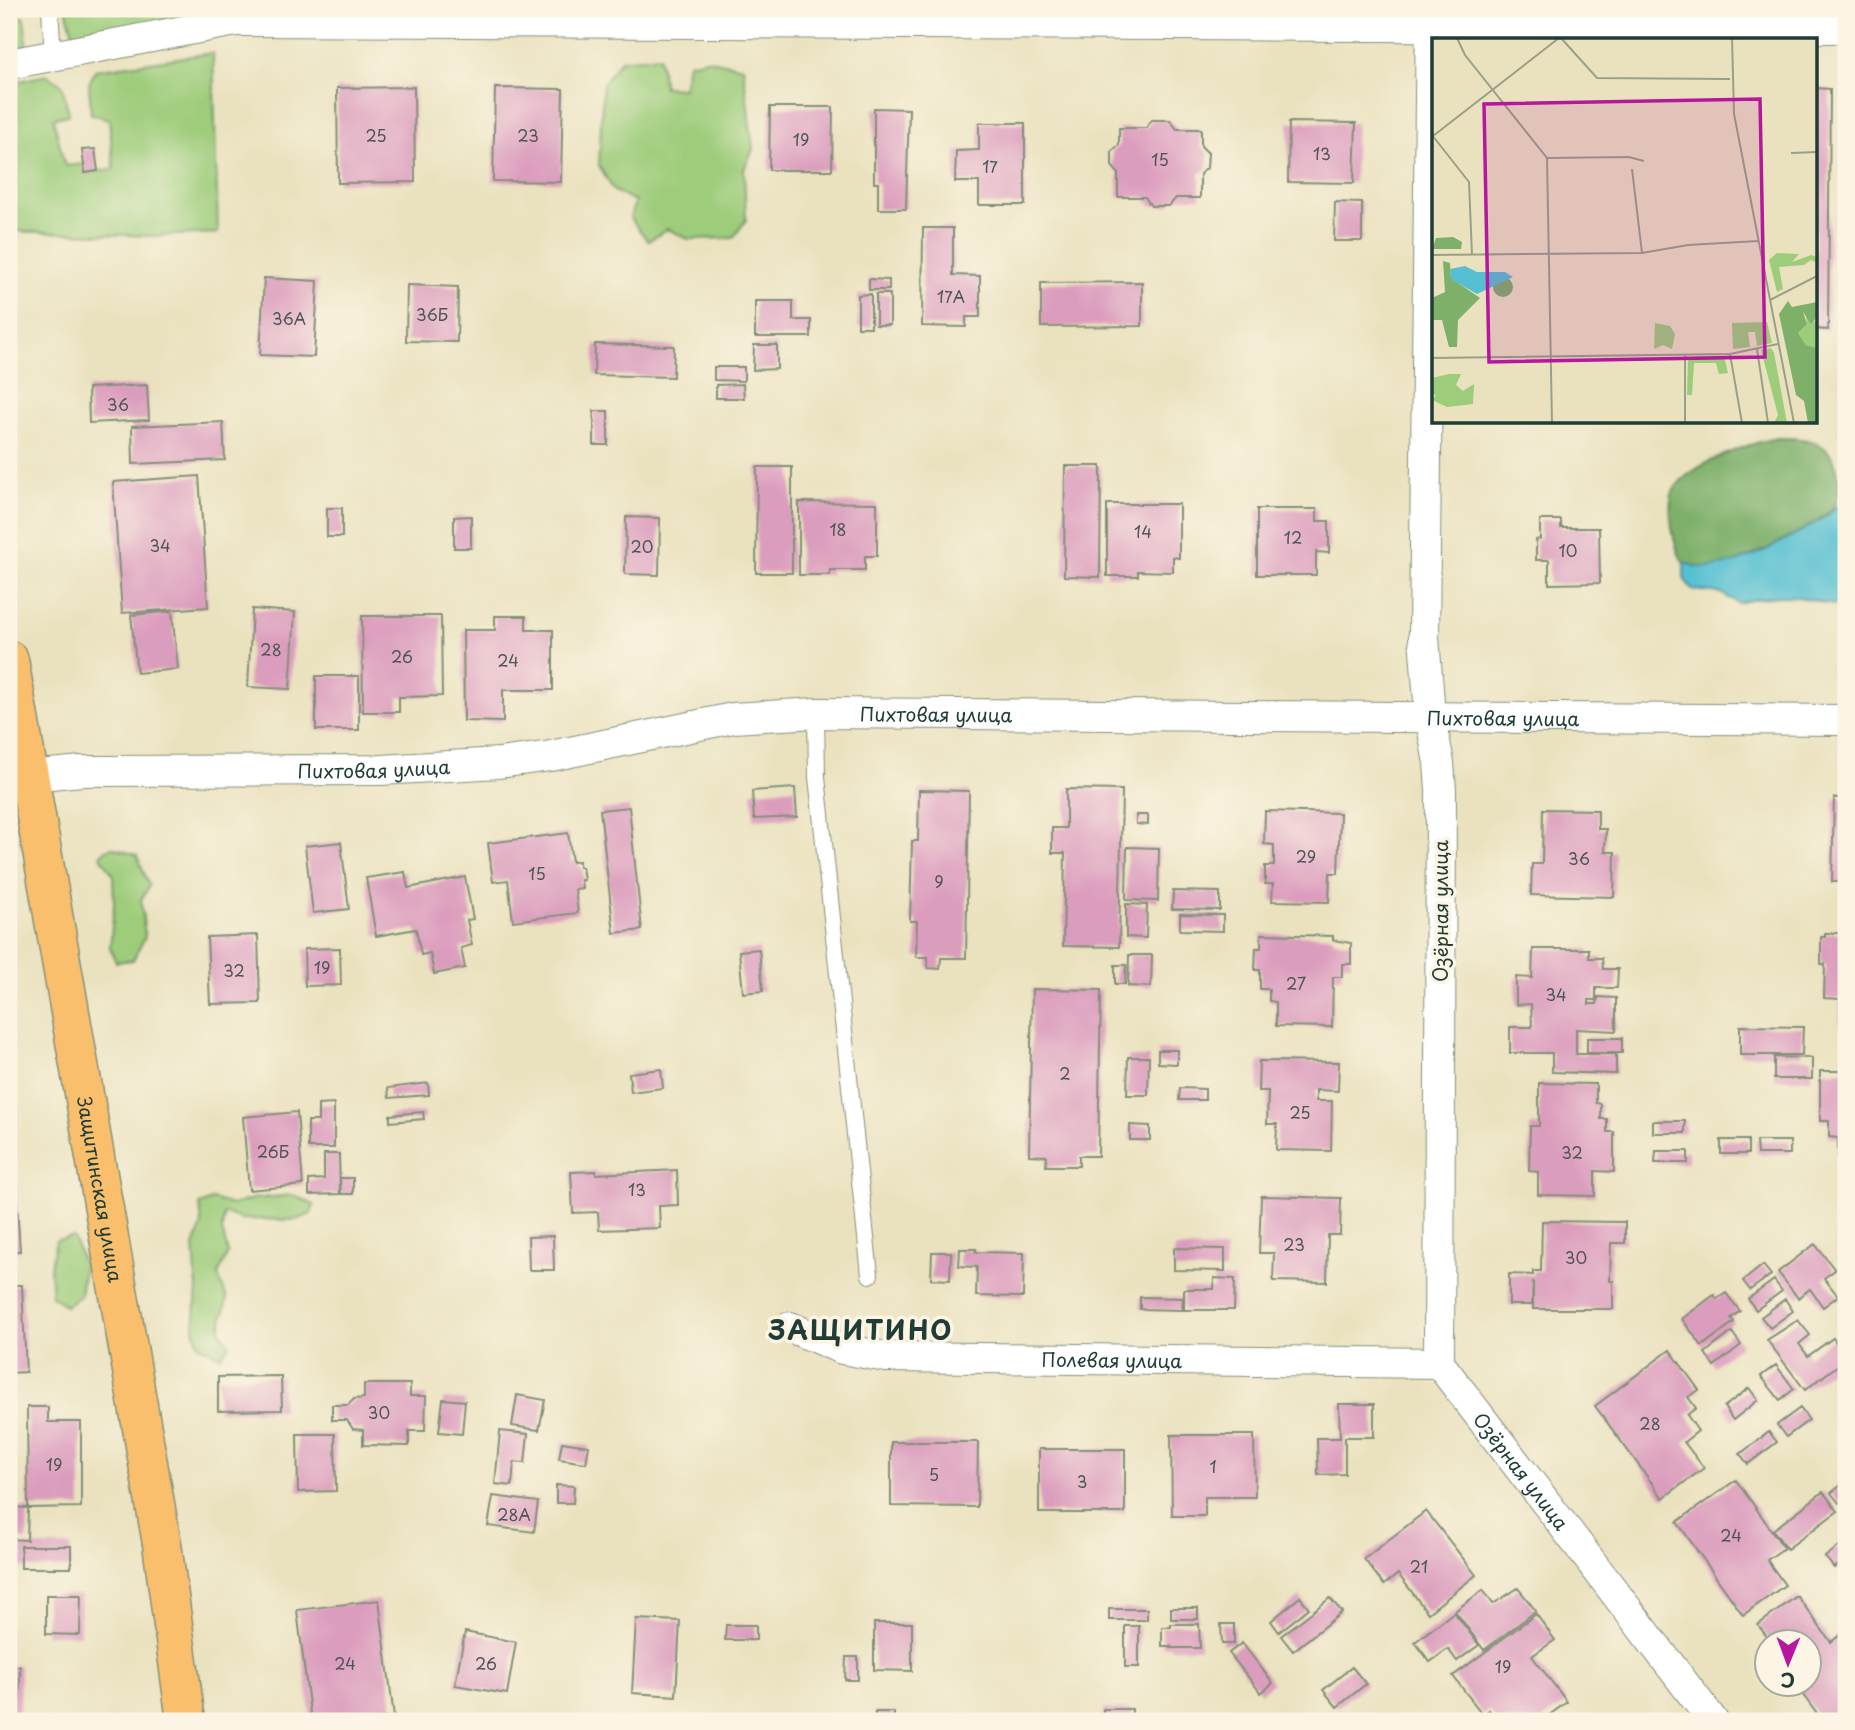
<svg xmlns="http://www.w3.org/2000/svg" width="1855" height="1730" viewBox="0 0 1855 1730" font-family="'Playpen Sans',sans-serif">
<rect width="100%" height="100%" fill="#fcf5e5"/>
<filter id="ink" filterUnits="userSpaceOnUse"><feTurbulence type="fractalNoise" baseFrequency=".0143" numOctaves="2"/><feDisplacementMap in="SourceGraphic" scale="14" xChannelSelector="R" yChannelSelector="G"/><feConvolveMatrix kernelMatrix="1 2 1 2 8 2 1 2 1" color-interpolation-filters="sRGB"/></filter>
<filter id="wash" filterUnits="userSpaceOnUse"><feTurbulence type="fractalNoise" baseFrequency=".00686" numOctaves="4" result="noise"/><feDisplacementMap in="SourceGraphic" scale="28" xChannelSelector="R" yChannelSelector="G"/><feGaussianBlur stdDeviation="1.57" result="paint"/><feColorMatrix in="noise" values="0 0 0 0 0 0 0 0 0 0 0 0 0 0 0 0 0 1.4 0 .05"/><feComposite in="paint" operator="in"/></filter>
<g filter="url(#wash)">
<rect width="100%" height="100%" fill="#eae2bf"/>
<!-- green -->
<path fill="#9dcc7a" stroke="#5e8457" stroke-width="2" d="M9,9L24,18L27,45L9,51Z
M66,9H206L198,17L74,37Z
M213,53L218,233L154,236L9,231V83L47,75L62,85L69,115L53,118L65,166L84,164L86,173L114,169L109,119L91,114L89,84L95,70Z
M659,56L664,87L683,88L688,63L707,59L743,67L753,149L744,169L746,220L733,238L688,239L668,229L648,241L630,218L635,201L614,191L599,166L603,83L621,60Z
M111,847L137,855L149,886L141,900L145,937L133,960L116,962L110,948L114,905L113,874L100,855Z
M293,1195L314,1205L311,1214L297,1220L241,1219L224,1213L222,1230L228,1253L218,1275L227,1298L220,1330L230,1345L220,1356L199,1345L194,1329L197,1288L194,1246L202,1225L200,1205L213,1199L232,1205L252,1199Z
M73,1237L84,1265L80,1296L66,1306L52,1296L50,1268L56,1240Z"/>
<!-- forest -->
<path fill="#7eb06a" stroke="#4e764f" stroke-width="2" d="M1777,438C1812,438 1833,441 1839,479C1840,488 1838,502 1832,509C1817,526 1737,566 1714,568C1704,569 1690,570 1684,562C1673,549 1666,504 1674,490C1689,464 1750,443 1777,438Z"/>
<!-- water -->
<path fill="#56c0d2" stroke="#3a7e83" stroke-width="2" d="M1846,500V606C1827,606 1821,601 1803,598C1781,593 1760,598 1738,603L1720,593L1693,590L1684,579V562C1720,582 1787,539 1820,520C1829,514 1837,506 1846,500Z"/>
<g id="blocks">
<!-- building -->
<path fill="#db9dbd" d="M414,87L415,182L338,183L337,88Z
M495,88L563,89L561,182L493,181Z
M1815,88L1830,89L1828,330L1815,329Z
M770,107H833L832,170H769Z
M874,108L909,109L906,209H878V183H874Z
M1152,120H1170L1177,129H1201V146L1208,153L1207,168L1200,174V198H1176L1169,206H1151L1145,197H1118V173L1112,166V151L1119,145V128H1146Z
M1289,122L1356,123L1354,183L1288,182Z
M979,123H1025V205H979V182H955L956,151L979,150Z
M95,149L98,171L85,173L82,150Z
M1335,202L1362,203V241H1334Z
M923,228H953V275L980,276V317H966V327L922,326Z
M1841,270H1846V307H1841Z
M264,278L318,281L314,357L260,355Z
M869,279L889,280V290H869Z
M1142,282V326L1041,327V283Z
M407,285L458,287L457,342L406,341Z
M871,294V327H858V295Z
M876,294H890V325H876Z
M755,301H793V320H811V337H755Z
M595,344L674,346L673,377L594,375Z
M754,345H777V369L753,370Z
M714,367H744V381L714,380Z
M743,384L744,398H716V385Z
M147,385L149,420L89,423L88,388Z
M594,411H608V445H594Z
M223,422L225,460L133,464L132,426Z
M1065,466H1101L1100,577L1064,576Z
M757,467H792V573H756Z
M199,476L208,607L122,613L113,482Z
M799,502L877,503V556H865V570H830V575H799Z
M1107,504H1179V558L1173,557V572L1138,571V576H1107Z
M327,508H342V537H327Z
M1257,509H1317V521H1329V553L1316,552V575H1257Z
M471,516V548H454V517Z
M626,517L660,518L659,575L625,574Z
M1540,520H1561V528H1599L1600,583L1549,584V560H1536V540L1540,539Z
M252,609L295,612L290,689L248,687Z
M172,611L178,669L137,673L131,615Z
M362,616H441L442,696L399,697V712H363Z
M495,616H526V630H553V690H503V722L464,721L463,630H495Z
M316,676H359V730H316Z
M795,788L797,817L754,819L752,791Z
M1066,789L1122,790L1119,947L1063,946L1065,853H1052V828H1066Z
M919,790L969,791L966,958H941L940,969L928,968V957H916L917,921H910L912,841H918Z
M1834,798H1846V882H1832Z
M629,807L642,930L614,933L600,810Z
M1543,809L1598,810V829H1606L1605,852H1615L1614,897L1531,895L1532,864H1542Z
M1265,811L1340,813L1338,873H1330L1329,902L1272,901L1273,884H1265V866H1274V845L1264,844Z
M1136,815H1148V825L1136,824Z
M568,833L572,862L579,861V867H582L584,880H581L582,888L575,889L578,913L513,921L508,880L493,882L488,843Z
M341,842L349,909L313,913L305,846Z
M1127,847L1159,848L1158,901L1126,900Z
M405,872L408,888L465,877L473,919L467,920L472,945L461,948L465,968L434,974L430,953L421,955L416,929L376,936L366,878Z
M1173,891L1220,892V910L1172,909Z
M1126,904L1147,905L1146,938L1126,937Z
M1180,914L1223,915V931L1180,930Z
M1825,933H1846V1024L1840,1023V999L1824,998L1825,964H1821V937H1825Z
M1261,934L1333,936V940L1351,943V964H1342V977H1333L1332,1027L1276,1026V1002L1269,1001V989H1260V970H1255L1256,948H1261Z
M258,935L260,1003L210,1004L207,937Z
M340,948L341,985L305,986L304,949Z
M759,949L763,991L743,993L739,951Z
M1533,949H1589V958H1602L1603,969H1618L1617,988H1596V1000H1589V1004H1597L1598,997L1616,998V1031L1576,1029V1054H1616V1074L1552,1072V1053H1510V1027H1532L1531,1004L1516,1005V977L1532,978Z
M1129,955H1152L1151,987L1128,986Z
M1115,965H1126L1125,984H1115Z
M1032,989L1101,990L1098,1156H1079V1166H1046L1047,1156L1029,1155Z
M1740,1026L1803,1027L1802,1055H1740Z
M1587,1038H1622V1053H1587Z
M1158,1050H1177V1064L1158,1063Z
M1128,1057H1149L1148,1095H1127Z
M1774,1057L1812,1058V1079H1774Z
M1259,1061L1339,1062L1338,1091L1316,1090V1101H1332L1331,1151L1276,1150L1277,1124H1267L1268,1091H1258Z
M661,1069L663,1088L631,1092L629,1073Z
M1820,1071H1846V1159H1838V1138L1829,1137V1121H1820Z
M428,1083L429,1095L389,1098L388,1088Z
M1539,1083L1596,1084V1103L1601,1104V1119H1607V1132H1614V1172L1595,1171V1196L1538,1195V1172L1529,1171L1530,1126H1539Z
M1180,1088L1205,1089V1100H1179Z
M334,1104V1148H308V1121H318V1105Z
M297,1112L303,1185L249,1190L243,1117Z
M423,1112L424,1119L390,1122V1115Z
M1653,1121H1685V1133H1653Z
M1130,1125L1150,1126V1140H1130Z
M1721,1140H1748V1154H1721Z
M1756,1141H1790V1154H1757Z
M1656,1151H1688V1163H1655Z
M324,1154H339L340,1194L309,1195V1180L324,1179Z
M677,1170L678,1205L659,1206L660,1228L599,1230L598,1212L573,1213L571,1172L596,1171V1174Z
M9,1175H15L20,1251H9Z
M340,1178H353V1194H341Z
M1261,1196L1341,1198L1340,1235H1328L1327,1282L1273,1281L1274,1253H1259Z
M1542,1221L1625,1222V1243H1611L1610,1281H1613V1309H1533V1281L1532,1305H1509V1274L1533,1275V1271H1541Z
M553,1236L554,1270H529L528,1237Z
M1815,1244L1835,1270L1824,1278L1838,1296L1823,1307L1810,1289L1798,1298L1778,1272Z
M1174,1248L1225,1249V1271L1174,1270Z
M960,1249H976V1252L1024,1253L1023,1297L976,1296L977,1267L959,1266Z
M932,1252H951L950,1280L931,1279Z
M1763,1265L1771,1275L1750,1290L1743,1281Z
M1214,1278L1235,1279L1234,1310H1184V1289H1214Z
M1774,1280L1782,1291L1756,1310L1748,1299Z
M9,1285H22L26,1372L9,1373Z
M1726,1293L1740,1311L1731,1318L1734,1322L1702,1346L1682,1319L1714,1295L1717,1299Z
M1140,1297L1183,1298L1182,1310L1140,1309Z
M1785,1299L1793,1311L1770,1328L1761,1317Z
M1798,1320L1810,1335L1799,1344L1808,1356L1833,1338L1846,1355V1359L1805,1390L1767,1340Z
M1732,1332L1741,1345L1714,1366L1705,1353Z
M1670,1350L1699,1390L1688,1397L1696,1408L1687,1415L1698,1431L1684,1442L1704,1468L1663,1498L1595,1406Z
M1776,1365L1794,1389L1780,1400L1761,1376Z
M281,1376L282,1410L218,1411V1377Z
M364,1384H410V1396H426L425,1431H409V1446L363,1445V1430L353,1429L347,1420H332V1405H348L354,1399L364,1398Z
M1749,1388L1758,1400L1733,1420L1724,1407Z
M517,1395L545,1400L539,1430L512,1426Z
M443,1399L465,1401L462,1434L439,1432Z
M1339,1404H1374V1437H1345V1474L1318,1475L1317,1438H1340Z
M27,1407H48V1422H81V1507L28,1508L27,1540L9,1539V1507L28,1508Z
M1800,1408L1809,1420L1786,1437L1777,1425Z
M500,1431L528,1434L525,1463L514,1462L512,1486L495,1484Z
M1769,1432L1777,1442L1748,1464L1740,1454Z
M297,1434H335L336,1491L298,1492Z
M1171,1435H1254L1255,1497H1205V1516H1172Z
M562,1442L589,1446L586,1463L559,1459Z
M891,1442H978L977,1507L891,1506Z
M1039,1449H1125V1513H1039Z
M1736,1480L1784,1548L1767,1560L1785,1585L1743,1615L1677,1522Z
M1846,1481V1498L1839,1503L1831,1493Z
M556,1485L574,1486L573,1503H556Z
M1823,1492L1838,1511L1787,1549L1773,1530Z
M493,1496L538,1502L534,1532L488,1526Z
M1426,1511L1476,1575L1428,1613L1398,1574L1384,1585L1364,1559Z
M1846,1541V1559L1834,1568L1825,1557Z
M21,1546H71V1568H21Z
M1518,1588L1536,1611L1484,1650L1455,1611L1483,1590L1493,1604Z
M46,1595H81L80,1635L46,1634Z
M1797,1596L1831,1642L1846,1630V1721H1822L1795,1684H1810V1642H1771L1758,1625Z
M1300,1597L1309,1608L1279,1632L1271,1621Z
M1330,1598L1342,1612L1293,1651L1281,1636Z
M379,1600L394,1717L359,1721H311L297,1610Z
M1171,1608H1198V1619H1171Z
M1109,1609H1147V1620H1109Z
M1454,1612L1479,1645L1457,1661L1448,1649L1430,1662L1415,1642Z
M1536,1614L1555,1640L1532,1656L1567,1702L1541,1721H1497L1489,1710L1483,1715L1453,1676Z
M636,1619L680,1621L676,1696L632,1693Z
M874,1623H912V1671L874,1670Z
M1171,1624H1199L1200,1648H1171V1646H1162V1627H1171Z
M1221,1624H1234V1644H1222Z
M726,1625H756V1640H725Z
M1125,1626H1139V1667H1125Z
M465,1632L516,1642L507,1694L455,1685Z
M1242,1643L1273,1683L1261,1693L1229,1653Z
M846,1657H858V1680H845Z
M9,1666H20L19,1721H9Z
M1352,1667L1366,1684L1337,1707L1323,1690Z
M1103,1709H1132V1721H1103Z
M875,1712H894V1721H875Z"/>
</g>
</g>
<g filter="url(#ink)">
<use href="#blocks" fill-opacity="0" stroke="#84907a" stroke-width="2"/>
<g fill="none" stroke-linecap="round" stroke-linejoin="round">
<defs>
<path id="lane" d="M50,9L53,56
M816,713L817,777L870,1275"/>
<g id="street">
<path id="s1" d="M1431,9L1424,637L1430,715L1439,763L1441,790L1439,1363L1713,1721"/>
<path d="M9,64L236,21L1846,28"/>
<path id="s2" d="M29,776L82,771L381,770L499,763L551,756L733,718L816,713L1846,720"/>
<path id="s3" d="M790,1327L842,1349L886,1357L1439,1363"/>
</g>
<g id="primary">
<path id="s4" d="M9,660L162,1544L186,1721"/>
</g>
</defs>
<!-- lane casing -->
<use href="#lane" stroke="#84907a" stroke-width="18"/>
<!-- street casing -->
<use href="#street" stroke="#84907a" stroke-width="32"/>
<!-- primary casing -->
<use href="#primary" stroke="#84907a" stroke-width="41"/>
<!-- lane -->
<use href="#lane" stroke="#fff" stroke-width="16"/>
<!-- street -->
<use href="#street" stroke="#fff" stroke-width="30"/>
<!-- primary -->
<use href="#primary" stroke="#f9bf6d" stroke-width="38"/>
</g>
</g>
<g text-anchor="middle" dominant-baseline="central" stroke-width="7" stroke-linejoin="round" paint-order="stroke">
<!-- number labels -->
<g font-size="16" fill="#4e5556">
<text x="376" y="135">25</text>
<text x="528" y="135">23</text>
<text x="801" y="139">19</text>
<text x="1322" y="153">13</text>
<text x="1160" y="159">15</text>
<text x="990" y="166">17</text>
<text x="951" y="296">17А</text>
<text x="432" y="314">36Б</text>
<text x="289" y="318">36А</text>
<text x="118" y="404">36</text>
<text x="838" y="529">18</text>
<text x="1143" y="531">14</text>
<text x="1293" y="537">12</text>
<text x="160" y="545">34</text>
<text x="642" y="546">20</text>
<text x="1568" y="550">10</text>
<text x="271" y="649">28</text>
<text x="402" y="656">26</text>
<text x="508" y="660">24</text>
<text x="1306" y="856">29</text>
<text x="1579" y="858">36</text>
<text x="537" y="873">15</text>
<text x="939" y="881">9</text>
<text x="322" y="967">19</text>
<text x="234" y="970">32</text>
<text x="1296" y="983">27</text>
<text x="1556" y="994">34</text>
<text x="1065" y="1073">2</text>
<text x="1300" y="1112">25</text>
<text x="273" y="1151">26Б</text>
<text x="1572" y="1152">32</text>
<text x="637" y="1189">13</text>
<text x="1294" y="1244">23</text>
<text x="1576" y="1257">30</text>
<text x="379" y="1412">30</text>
<text x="1650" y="1423">28</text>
<text x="54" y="1464">19</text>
<text x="1213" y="1466">1</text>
<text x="934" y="1474">5</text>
<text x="1082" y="1481">3</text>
<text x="514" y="1514">28А</text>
<text x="1731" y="1535">24</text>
<text x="1419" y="1566">21</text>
<text x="345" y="1663">24</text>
<text x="486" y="1663">26</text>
<text x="1503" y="1666">19</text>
</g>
<!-- street labels -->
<g font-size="19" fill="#1f3d34" stroke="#fcf5e5">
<text stroke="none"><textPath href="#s2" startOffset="912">Пихтовая улица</textPath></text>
<text stroke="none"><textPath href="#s2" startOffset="1479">Пихтовая улица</textPath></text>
<text stroke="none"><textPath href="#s2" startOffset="345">Пихтовая улица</textPath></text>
<text transform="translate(1440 911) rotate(-90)">Озёрная улица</text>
<text stroke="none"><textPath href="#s4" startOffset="537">Защитинская улица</textPath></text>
<text stroke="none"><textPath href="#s3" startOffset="327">Полевая улица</textPath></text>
<text stroke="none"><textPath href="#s1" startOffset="1491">Озёрная улица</textPath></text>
</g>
<!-- district labels -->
<g font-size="26" font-weight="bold" letter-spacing="2" fill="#1f3d34" stroke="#fcf5e5">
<text x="861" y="1329">ЗАЩИТИНО</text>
</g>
</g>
<!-- overview -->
<g transform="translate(1432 38)">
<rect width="385" height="385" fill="#eae2bf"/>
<path d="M345,215L367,216L360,224L379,217L385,219V225L379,222L372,227L347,229L351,251L345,254L337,222ZM373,273L382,284L385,279V310L374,307L366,295L375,286ZM335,284L340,305L325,308L323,294H316L318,309L301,311L300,285ZM223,285L238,288L243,296L240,311L231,307L222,311ZM339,310L342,315L355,385H342L346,377L329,312ZM292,318L296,335L287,336L284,325H262L260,357H255L256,319ZM17,336H29L24,347L31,353L42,346L41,366L15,369L0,362L4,357L0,356V340Z" fill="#9dcc7a"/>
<path d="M21,199L30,204L29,211H0L4,200ZM11,223L18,225L19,240L48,260L26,282L25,309H17L10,282H0V260L13,254ZM61 249a10 10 0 1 1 20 0a10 10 0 1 1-20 0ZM356,263L360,269L385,264V279L379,286L371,274L375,286L366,295L374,307L385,310V385H376L372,363L364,357L347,276Z" fill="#7eb06a"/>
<path d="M33,228L45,234H73L81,239L45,256L19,241L18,231Z" fill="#56c0d2"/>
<path fill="none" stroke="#99a087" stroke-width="2" d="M25,0L33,17L115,120L120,385M129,0L165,40L298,41M300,0L302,76L362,385M0,97L37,144L40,217M1,98L127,0M359,115L385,114M115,120L197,119L212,123M200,131L210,215M0,217L210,215L256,207L326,203M338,262L385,238M325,311L336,385M298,316L310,385M253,317V385M0,320L298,316L346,306"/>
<path fill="#b5179e" fill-opacity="0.15" stroke="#b5179e" stroke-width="3.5" d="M328,61L333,319L57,324L52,66Z"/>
<rect width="385" height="385" fill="none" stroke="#1f3d34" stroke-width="3.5"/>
</g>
<!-- margin -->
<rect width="1855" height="1730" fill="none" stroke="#fcf5e5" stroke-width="35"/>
<!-- north arrow -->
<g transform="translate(1788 1663) rotate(181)"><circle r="33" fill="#fcf5e5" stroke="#a4ab9e" stroke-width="2"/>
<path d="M0-5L12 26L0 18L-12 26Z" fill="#b5179e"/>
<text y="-10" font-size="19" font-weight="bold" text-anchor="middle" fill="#1f3d34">С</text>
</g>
</svg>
